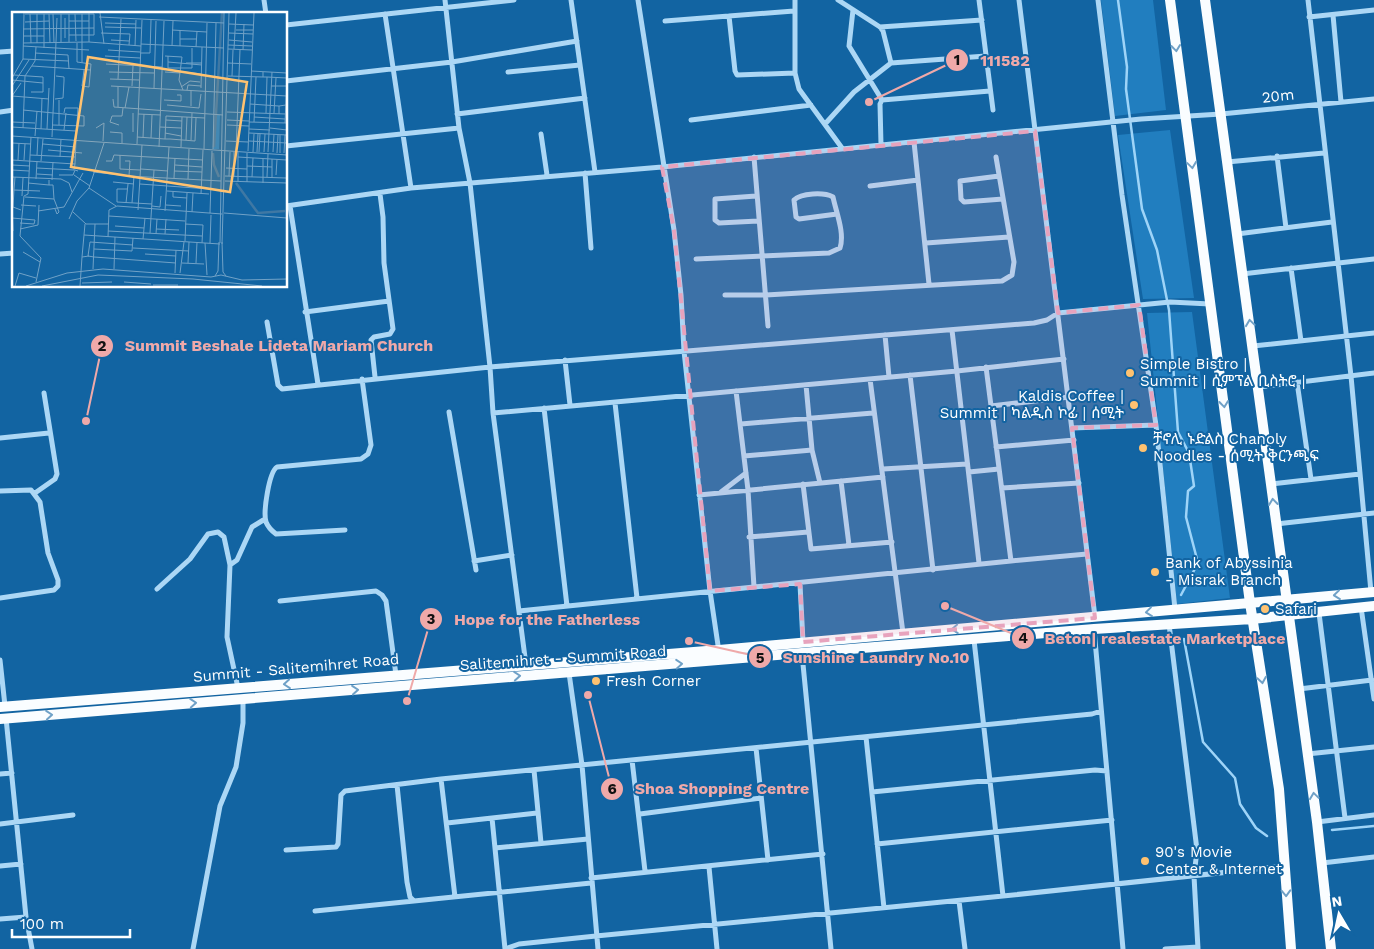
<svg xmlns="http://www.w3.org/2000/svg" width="1374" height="949" viewBox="0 0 1374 949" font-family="'Work Sans','Noto Sans Ethiopic',sans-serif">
<rect width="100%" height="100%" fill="#1264a2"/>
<!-- green -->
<path fill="#217ebf" d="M1101,0H1153L1166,110L1115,116Z
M1170,130L1194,298L1143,299L1118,135Z
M1192,312L1230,598L1177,604L1147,313Z"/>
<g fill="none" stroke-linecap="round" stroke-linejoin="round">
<!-- stream -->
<path stroke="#9ed4f8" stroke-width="2.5" d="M1118,0L1127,67L1126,89L1142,209L1157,250L1169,310L1178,432L1189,453L1194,486L1188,491L1186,517L1198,563L1181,595
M1184,639L1203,742L1235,778L1240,804L1256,828L1267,836
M1332,830L1374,826"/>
<!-- street -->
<path stroke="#acd7f5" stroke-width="5" d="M264,0L266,14
M445,0L459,128L470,183L490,367L493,413L526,665
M571,0L595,172
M638,0L674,230L681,295L684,351L710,591L719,652
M795,0V73L799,89L842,148
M838,0L880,27L883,31L891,63
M979,0L993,110
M1019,0L1095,617
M1098,0L1122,195L1156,425L1175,609
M1308,0L1351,376L1371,592
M853,10L849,46L882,100
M385,14L411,188
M1333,15L1341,102
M729,16L735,71L737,75L795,73
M1309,17L1374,10
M665,21L794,11
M286,25L514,0
M880,27L982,20
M0,52L14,51
M508,72L580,65
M286,81L452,62L577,41
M0,112L14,110
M457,114L585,98
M691,120L811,105
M825,124L854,92L891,63L986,56
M541,134L547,175
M914,142L929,284
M881,145L880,104L882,100L990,91
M286,146L459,128
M1277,156L1286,228
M754,157L768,326
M1227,162L1324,153
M585,173L591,248
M999,176L960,181L961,199L964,202L1003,199
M870,186L918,180
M756,196L715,199V220L719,223L758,221
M286,206L411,188L662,167L1141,119L1221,114L1374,99
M290,206L318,384
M1237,234L1332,222
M926,243L1009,237
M0,254L14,253
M696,259L829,253L840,248C845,233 836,212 833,197C824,192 801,193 794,200L796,217L799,219L837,214
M1291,268L1301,341
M1242,274L1374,259
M725,295H766L1002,281L1012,275L1014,262L996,157
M305,312L389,301
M267,322L278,385L282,389L490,367L1034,323L1047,320L1058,313L1170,302L1210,304
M952,330L979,563
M885,335L889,377
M1253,346L1374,333
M565,360L570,405
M910,375L933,570
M375,377L371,340L374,337L390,334L393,329L384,263L383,217L380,194
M870,379L903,633
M1297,382L1311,479
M806,385L812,450
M1259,387L1374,373
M736,391L748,490L754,587L1011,561L986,367
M615,403L637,598
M991,406L1069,397
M544,408L567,606
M449,412L476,570
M493,413L957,371L1064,359
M741,424L873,413
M1072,428L1156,425
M0,438L49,433
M996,447L1074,440
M744,456L812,450L820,483
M883,469L967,464
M969,472L999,469
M841,481L849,545
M803,484L811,549L892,542
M1271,484L1360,474
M1002,488L1079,483
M0,491L31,490L40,502L48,553L58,580V586L54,590L0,598
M721,492L746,473
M35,493L55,479L57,474L44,393
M699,495L883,477
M1276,524L1374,513
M345,530L276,534C272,531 268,527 266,522C263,512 269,472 277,467L361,459L368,454L371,445L362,379
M749,537L808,532
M474,561L512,555
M1011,561L1087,554
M230,565L237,560L252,527L265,519
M800,584L803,642
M157,589L190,559L208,534L218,532L224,537L230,565L227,637L238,688
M280,601L376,591L382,595L386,601L396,675
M1361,607L1374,699
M519,611L754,587
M1319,613L1345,818
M1169,624L1197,850L1194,876L1198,949
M1094,629L1123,949
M974,640L1003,896
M802,654L831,949
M0,660L5,706
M569,673L582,765L598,949
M1299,689L1372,680
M866,737L884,908
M756,748L768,860
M1307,754L1374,747
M632,760L645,871
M534,770L541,843
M0,774L12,773
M441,779L455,897
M397,785L407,882L410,897L414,901L591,883
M872,792L1095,770L1107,771
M640,814L761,798
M492,818L537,813
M1317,822L1374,815
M447,823L492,818L505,949L519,944L596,936L1003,896L1285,866
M0,824L73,815
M877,844L1112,820
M495,848L588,839
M286,850L336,847L338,844L341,795L345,791L441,779L1092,714L1101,711
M1322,863L1374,857
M0,866L21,864
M709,867L717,949
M591,878L823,854
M959,901L965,949
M315,911L414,901
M26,917L32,949
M0,919L26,917L6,718
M193,949L220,806L236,767L243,723V700
M1165,949L1198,947"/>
<!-- primary -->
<path stroke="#fafdff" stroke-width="10" d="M1170,0L1250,603L1279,789L1291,949
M1205,0L1317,822L1331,949
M0,707L719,650L1374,592
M0,719L1094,629L1252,619L1374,606"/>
</g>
<!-- one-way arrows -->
<defs><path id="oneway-chevron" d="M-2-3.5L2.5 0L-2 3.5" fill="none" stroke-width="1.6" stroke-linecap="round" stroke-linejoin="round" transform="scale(1.25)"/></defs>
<g stroke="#6fa1c7">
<use href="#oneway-chevron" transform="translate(1176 48) rotate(83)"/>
<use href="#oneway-chevron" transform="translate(1192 165) rotate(82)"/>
<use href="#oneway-chevron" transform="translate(1250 323) rotate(-98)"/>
<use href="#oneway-chevron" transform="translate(1224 404) rotate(83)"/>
<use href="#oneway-chevron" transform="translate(1273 502) rotate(-97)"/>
<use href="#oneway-chevron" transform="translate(1337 595) rotate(174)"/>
<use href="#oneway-chevron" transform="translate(1149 612) rotate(173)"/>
<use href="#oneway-chevron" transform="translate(955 629) rotate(176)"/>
<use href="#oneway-chevron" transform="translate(679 664) rotate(-4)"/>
<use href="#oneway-chevron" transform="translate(517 676) rotate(-5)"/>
<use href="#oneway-chevron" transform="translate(1262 680) rotate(81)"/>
<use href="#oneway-chevron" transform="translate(287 684) rotate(175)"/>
<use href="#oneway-chevron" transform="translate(355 690) rotate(-5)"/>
<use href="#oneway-chevron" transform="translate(193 703) rotate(-4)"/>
<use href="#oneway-chevron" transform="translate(49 715) rotate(-5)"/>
<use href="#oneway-chevron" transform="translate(1314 796) rotate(-98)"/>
<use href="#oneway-chevron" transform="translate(1286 893) rotate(88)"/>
</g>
<!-- marked area -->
<path fill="#e7a3bd" fill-opacity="0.2" stroke="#e7a3bd" stroke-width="4" stroke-dasharray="10 6" stroke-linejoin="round" d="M1035,131L1058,313L1139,305L1156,425L1072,428L1095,618L803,642L800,584L710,591L674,230L662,167Z"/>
<!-- markers -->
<g fill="#ffc270" stroke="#1264a2" stroke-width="2">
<circle cx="1130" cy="373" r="5"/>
<circle cx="1134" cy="405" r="5"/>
<circle cx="1143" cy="448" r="5"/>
<circle cx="1155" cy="572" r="5"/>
<circle cx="1265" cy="609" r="5"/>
<circle cx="596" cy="681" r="5"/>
<circle cx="1145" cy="861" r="5"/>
</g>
<g text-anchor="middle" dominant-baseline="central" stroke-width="4" stroke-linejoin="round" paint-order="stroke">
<!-- street labels -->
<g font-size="15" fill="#fff" stroke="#1264a2">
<text transform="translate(1278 96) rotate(-6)">20m</text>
<text transform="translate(563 658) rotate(-4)">Salitemihret - Summit Road</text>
<text transform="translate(296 668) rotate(-5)">Summit - Salitemihret Road</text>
</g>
<!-- poi labels -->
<g font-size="15" fill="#fff" stroke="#1264a2" text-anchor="start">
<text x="1140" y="364">Simple Bistro |<tspan x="1140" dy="17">Summit | ሲምፕል ቢስትሮ |</tspan></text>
<text x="1124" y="396" text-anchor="end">Kaldis Coffee |<tspan x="1124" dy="17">Summit | ካልዲስ ኮፊ | ሰሚት</tspan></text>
<text x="1153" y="439">ቻኖሊ ኑድልስ Chanoly<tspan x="1153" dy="17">Noodles - ሰሚት ቅርንጫፍ</tspan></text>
<text x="1165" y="563">Bank of Abyssinia<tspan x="1165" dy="17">- Misrak Branch</tspan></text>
<text x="1275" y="609">Safari</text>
<text x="606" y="681">Fresh Corner</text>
<text x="1155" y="852">90's Movie<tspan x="1155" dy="17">Center &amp; Internet</tspan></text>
</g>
</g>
<!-- overview -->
<g transform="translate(12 12)">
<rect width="275" height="275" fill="#1264a2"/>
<path d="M203,102L208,103L207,137H201Z" fill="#217ebf"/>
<path fill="none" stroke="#3f78a4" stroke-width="2.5" d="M202,135L210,1M201,141L202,153L207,165M224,171L246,201L273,199"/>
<path fill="none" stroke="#71a2c7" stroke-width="1" d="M88,1L92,32M13,2H82V23H57M18,2L19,31M25,2V31M32,2V36M37,2L38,31M41,2L42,31M49,2V30M57,2V30M63,2L64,29M70,2V51M87,5L212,11M53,6V26M57,9H77M13,10L37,9M93,11L124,12M217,12L241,13M93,15L129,16M11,17L82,16M160,18L195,20M224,18H241M89,21L118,22L117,33M217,21L241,22M11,24H32M168,27H185M99,28L117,29M217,28L240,30M77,30L129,34M11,31L77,30V1M65,31V50L79,52L77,75L70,74L72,58M129,32L212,36M216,33L240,34M11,34L77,38M123,34L124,8M160,34L161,9M168,34V18M184,35L185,19M216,37L240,38M222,37L224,1M96,38L128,40M231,38L232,12M23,41L56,43L57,57M128,41H138L139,8M93,44L128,46M153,44L170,45L167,68L171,78M156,44V56H180V36M11,47L57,49M156,50L190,53M174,51H190M216,51L239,52M94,52L150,55M20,54L79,58M239,59L275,61M97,60L142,61M153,60L168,61M173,60L190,62M251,60V65H255L254,101M2,63L31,65V80H19M216,64L251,65M220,64L221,38M255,65L275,66L273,111M0,66L11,47L12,1M98,67L127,68M106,67L109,7M0,68L31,71M0,74L17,48M99,74L275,84M120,74L121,54M259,74H275M106,75V95M169,75L178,69L188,70M142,76L144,9M189,76L190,35M175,78L176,73L189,74M0,84L37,87M0,84L9,71M43,87L51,86L52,69V65L44,64M101,87L102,95L211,103M47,88V113M152,88L169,89V83H165M238,92L267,94M155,93L187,96L189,82M179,94V78M113,96L117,75M11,98L72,104V114L41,113M215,100L274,102M52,101L53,96H66L64,127M121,101V120M262,101L264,66M126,102L149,103M267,102V94L274,93M154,104L153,127H158L183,129L184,106M154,104L193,106M242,105L273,107M154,108L170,109M215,108L237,109M0,110L23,111M237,110L275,111M242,110L244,65M107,113L98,110L100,104H110L111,96M215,113L237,114M0,115L64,119M148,115L169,116M11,116L13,64L23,49L24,35M84,116L92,111L91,129M258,116L275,118M29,117L30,86M35,117L37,76M237,117L258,118M52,118L54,101M98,120L110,121V131M153,121L169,124M237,121L275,123M0,124L275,143M23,124L25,99M40,125L45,6M125,125L153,127M131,126L132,102M139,126L140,103M174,128L175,105M179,128L180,101M214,129L236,130M237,129L275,131M0,131L19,132M31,132L64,135M125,132L130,8M147,135L152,9M169,135L170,105M192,137L195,11M201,137L204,11M36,138L70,141M224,139L228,38M236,139L242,1M241,140L242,122M245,140L246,122M247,140L248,122M252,140L253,122M256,140L260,60M261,140L262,122M265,141L266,123M268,141V123M272,141L273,123M18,143L63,145M25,143L26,125M108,143V157L128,158M48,145L49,127M226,145L275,148M0,148L63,152L64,128M6,148L7,131M12,148L13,132M29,149L31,127M94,149H100L102,143L191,148M113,149H118L117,164L209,169M0,153L18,154M163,153L190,155M235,154L260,155M25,156L62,158L63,152M214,156L235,157M129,157L156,159M0,158L17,159M162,159L190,160M81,160L117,164M25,162L41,163M47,163H61L63,158L66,159M62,163L78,174M264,163L265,147M213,164L274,166M217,164L218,140M0,165L49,167L57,171L60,180M3,165L2,178L28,179M222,165V140M240,165L241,146M255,165L256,142M162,166L163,146M260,166V147M24,167L25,149M176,167L177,137M40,168L41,150M213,169L275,171M101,170L122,172M226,170V140M235,170V141M16,171L37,173V168M251,171V147M128,172L197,177M37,173H41L42,187L47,200L45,202L43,197M77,176L104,194M115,177H105V190L140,192M2,178L1,195L9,198M155,179L197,182M161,180V185L175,186M189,182L191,138M10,184L11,166M12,184L8,224L29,246L24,270M12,184L16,182L19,125M13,185L42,187M114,191L116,172M120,191L122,164M9,193L24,194M154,193L169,194M0,194L1,219M140,194L148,195L149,184M126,198L130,133M26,199L52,195L71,161M153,199L157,135M61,200L74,212H96M180,200L181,181M198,201L200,139M212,201L275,206M97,204L173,209M0,206L23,208M57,207L65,189L77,176L92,131M8,211L22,212L23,208M173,212L191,213L190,231M103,214L132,216M8,217L26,213L27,193M144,217L167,218M96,219L190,224M138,221L142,158M144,222L145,207M153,222L154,207M72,223L208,232M96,225L97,198L105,194L210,202M131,227L133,206M173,229L175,181M210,230L211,260L214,264M193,231L195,263M198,231L199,203M208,231L212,1M210,232L217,1M121,236L177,239M82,237L120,239L121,226M11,240L28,250M133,242L164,244M70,245L73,212M82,245L164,251M82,245L76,244L78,230L121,233M170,251L192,252M176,251L177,230M184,251L185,230M81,257L83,212M102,257L103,225M163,261L164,238M168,261L172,230M203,264L206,259L207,230M112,270L139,272M70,271L100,270M141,273H166M3,274L7,261L24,266M14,274L55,261L91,257L199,265L209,263L230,268L275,267M30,274L86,263L181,267L250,274M68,274L70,245L77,244"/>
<path fill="#ffc270" fill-opacity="0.15" stroke="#ffc270" stroke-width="2.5" d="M76,45L235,70L218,180L59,155Z"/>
<rect width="275" height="275" fill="none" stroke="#fff" stroke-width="2.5"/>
</g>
<!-- callouts -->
<path fill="none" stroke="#efa9a9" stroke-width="2" d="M869 102L957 60M86 421L102 346M407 701L431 619M945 606L1023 638M689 641L760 657M588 695L612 789"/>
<g fill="#efa9a9" stroke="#1264a2" stroke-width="2">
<circle cx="869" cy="102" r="5"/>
<circle cx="86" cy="421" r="5"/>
<circle cx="407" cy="701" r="5"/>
<circle cx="945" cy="606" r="5"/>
<circle cx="689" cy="641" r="5"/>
<circle cx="588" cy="695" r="5"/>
<circle cx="957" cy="60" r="12"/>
<circle cx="102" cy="346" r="12"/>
<circle cx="431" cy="619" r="12"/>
<circle cx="1023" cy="638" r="12"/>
<circle cx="760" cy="657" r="12"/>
<circle cx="612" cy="789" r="12"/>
</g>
<g font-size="15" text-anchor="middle" font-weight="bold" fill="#111">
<text x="957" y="65">1</text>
<text x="102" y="351">2</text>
<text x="431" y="624">3</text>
<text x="1023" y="643">4</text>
<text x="760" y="663">5</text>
<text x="612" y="794">6</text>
</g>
<g font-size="16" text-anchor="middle" font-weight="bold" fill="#efa9a9" stroke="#1264a2" stroke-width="4" stroke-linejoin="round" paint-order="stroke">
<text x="1005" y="66">111582</text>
<text x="279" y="351">Summit Beshale Lideta Mariam Church</text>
<text x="547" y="625">Hope for the Fatherless</text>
<text x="1165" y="644">Beton| realestate Marketplace</text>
<text x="876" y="663">Sunshine Laundry No.10</text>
<text x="722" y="794">Shoa Shopping Centre</text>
</g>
<!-- north arrow -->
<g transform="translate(1339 914) rotate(351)" stroke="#1264a2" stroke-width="4" paint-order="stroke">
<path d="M0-4L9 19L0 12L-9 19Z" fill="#ffffff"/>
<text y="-8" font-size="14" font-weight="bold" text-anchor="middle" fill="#ffffff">N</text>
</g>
<!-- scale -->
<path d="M12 929v8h118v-8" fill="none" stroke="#ffffff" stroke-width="2.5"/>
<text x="20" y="929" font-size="15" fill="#ffffff" stroke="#1264a2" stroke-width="4" paint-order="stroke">100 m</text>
</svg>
